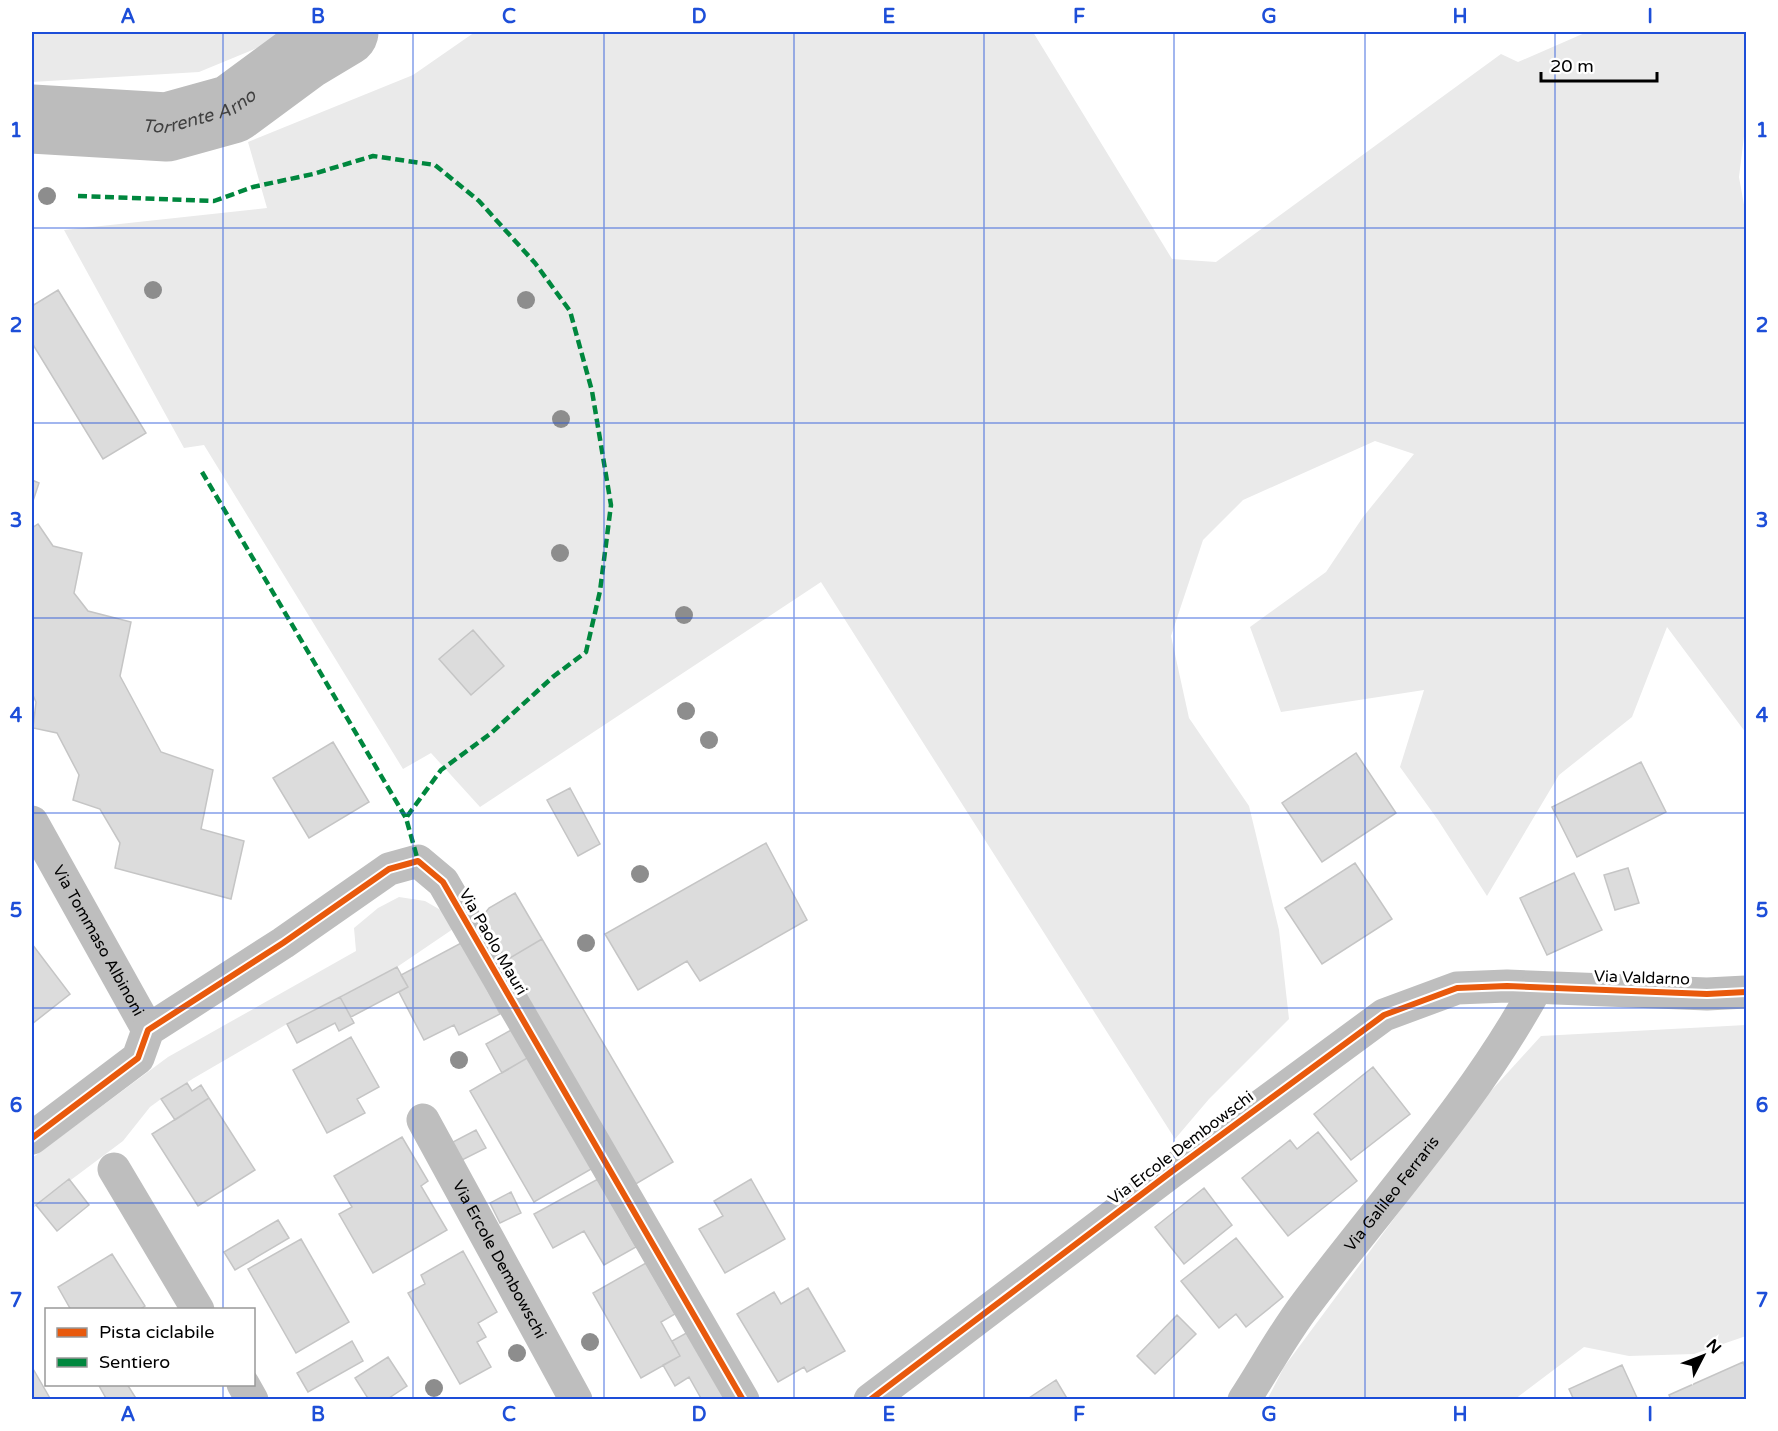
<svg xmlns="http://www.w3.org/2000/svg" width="1778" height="1431" viewBox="0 0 1778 1431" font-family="'Varela Round',sans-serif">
<rect width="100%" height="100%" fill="#fff"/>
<!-- green -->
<path fill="#eaeaea" d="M32,32H296L199,72L32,82Z
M475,32H1033L1172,259L1216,262L1501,54L1518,62L1587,32H1746V120L1739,177L1746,216V733L1667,627L1632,717L1559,775L1487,896L1438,820L1400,767L1424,690L1281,712L1250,627L1326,572L1363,517L1414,454L1375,441L1243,500L1203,540L1171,636L1189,718L1249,806L1279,930L1289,1019L1209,1099L1175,1139L821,582L480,807L431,753L403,769L204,445L184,448L64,230L267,208L248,142L413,75Z
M399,897L425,901L444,912L453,929L397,967L287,1024L194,1078L161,1099L150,1107L123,1141L32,1209V1158L168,1057L356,951L354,928L378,908Z
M1746,1025V1336L1694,1354L1629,1356L1584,1347L1515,1399L1267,1400L1284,1367L1479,1104L1541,1036Z"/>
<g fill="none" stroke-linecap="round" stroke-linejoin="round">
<!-- river -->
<path stroke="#bcbcbc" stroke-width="69" id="s1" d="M32,119L167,127L232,109L304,56L344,32"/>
</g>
<!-- building -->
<path fill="#dcdcdc" stroke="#c5c5c5" stroke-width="1.5" d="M58,290L146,433L103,459L32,343V306Z
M32,480L39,483L32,504Z
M38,524L53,546L82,553L74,593L88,611L131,622L120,676L161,752L213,770L201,829L244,841L231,899L115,868L120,843L100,809L73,800L79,775L57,733L33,728L36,702L32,693V528Z
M473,630L504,666L471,695L439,659Z
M333,742L369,802L309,838L273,778Z
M1356,753L1396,813L1322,862L1282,803Z
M1641,762L1666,812L1577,857L1552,807Z
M570,788L600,844L578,856L547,800Z
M766,843L807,920L700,981L687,961L638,990L605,934Z
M1355,863L1392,919L1322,964L1285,908Z
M1628,868L1639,903L1615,910L1604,875Z
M1574,873L1602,930L1547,955L1520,898Z
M515,893L542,939L503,962L482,917L489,908Z
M542,939L673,1162L634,1185L503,962Z
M463,942L500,1014L459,1035L454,1025L424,1040L399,992L408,987L401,975Z
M32,944L70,994L32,1024Z
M397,967L408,987L351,1017L340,997Z
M340,997L354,1023L339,1031L335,1023L297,1043L287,1024Z
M513,1029L529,1057L502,1073L486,1044Z
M351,1037L379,1087L357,1099L365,1113L327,1133L293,1070Z
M529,1057L593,1168L534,1202L470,1091Z
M1373,1067L1410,1114L1351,1160L1314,1114Z
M187,1083L192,1091L201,1085L209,1098L175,1120L161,1099Z
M209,1098L255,1170L198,1206L152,1134Z
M476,1130L486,1148L460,1161L451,1143Z
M1318,1132L1357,1181L1288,1236L1242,1178L1290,1140L1297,1149Z
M402,1137L428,1181L421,1186L447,1230L373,1273L339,1214L352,1207L334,1176Z
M69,1179L89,1205L57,1231L36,1205Z
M598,1179L636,1247L604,1265L584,1231L553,1248L534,1214Z
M751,1179L785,1239L725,1273L699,1229L723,1216L714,1201Z
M1204,1188L1232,1225L1184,1264L1155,1227Z
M511,1192L521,1213L500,1223L490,1203Z
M278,1220L289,1238L235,1270L224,1252Z
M1236,1238L1283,1297L1246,1327L1236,1314L1219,1328L1181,1281Z
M301,1239L349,1322L296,1353L248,1269Z
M463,1251L497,1312L478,1323L486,1337L477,1342L491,1367L460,1384L408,1293L425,1284L421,1275Z
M112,1254L145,1306L139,1310H71L58,1287Z
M646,1263L675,1314L661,1322L680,1356L641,1378L593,1293Z
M808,1288L845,1351L807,1372L804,1367L778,1382L737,1314L774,1292L781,1304Z
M1177,1315L1196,1334L1155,1374L1137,1356Z
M690,1331L729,1400H702L689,1377L675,1386L663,1365L680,1356L672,1341Z
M352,1341L363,1361L308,1392L297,1373Z
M388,1357L407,1386L386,1400H369L355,1378Z
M1743,1362L1746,1370V1400H1671L1669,1395Z
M1622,1365L1638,1400H1574L1569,1389Z
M32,1367L51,1400H32Z
M1056,1380L1068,1400H1026Z
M98,1384H127L137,1400H107Z"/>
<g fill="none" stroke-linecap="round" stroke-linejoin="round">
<!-- minor -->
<g stroke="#bebebe" stroke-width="33">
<path id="s2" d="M32,822L148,1030"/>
<path id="s3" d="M423,1120L576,1400"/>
<path d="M32,1138L138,1058L148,1030L283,943L389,869L418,861L443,882L743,1400"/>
<path d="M114,1169L198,1310"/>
<path d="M243,1384L252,1400"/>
<path d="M870,1400L1171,1172L1384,1015L1457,988L1507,986L1707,994L1746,992"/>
<path id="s4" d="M1244,1400C1265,1368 1283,1334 1306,1304C1384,1200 1474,1102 1536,988"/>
</g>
<!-- quiet -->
<path stroke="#00873e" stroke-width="4.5" stroke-dasharray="9 4.5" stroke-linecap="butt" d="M78,196L214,201L253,187L313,174L373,156L435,165L479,201L535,263L570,311L592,391L611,505L600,591L586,652L554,676L490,734L441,770L406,818
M202,472L406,818L418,861"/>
<defs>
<path id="cycleway" d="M32,1138L138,1058L148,1030L283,943L389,869L418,861L443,882L743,1400
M870,1400L1171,1172L1384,1015L1457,988L1507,986L1707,994L1746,992"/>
</defs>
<!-- cycleway casing -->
<use href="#cycleway" stroke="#fff" stroke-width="10"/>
<!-- cycleway -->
<use href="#cycleway" stroke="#e8590c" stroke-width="6"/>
</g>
<!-- trees -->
<g fill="#8d8d8d">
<circle cx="47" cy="196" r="9"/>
<circle cx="153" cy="290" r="9"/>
<circle cx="526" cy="300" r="9"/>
<circle cx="561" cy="419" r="9"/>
<circle cx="560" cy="553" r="9"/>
<circle cx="684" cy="615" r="9"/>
<circle cx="686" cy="711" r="9"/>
<circle cx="709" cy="740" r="9"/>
<circle cx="640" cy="874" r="9"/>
<circle cx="586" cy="943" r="9"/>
<circle cx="459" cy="1060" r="9"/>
<circle cx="590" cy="1342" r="9"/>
<circle cx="517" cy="1353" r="9"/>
<circle cx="434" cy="1388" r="9"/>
</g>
<!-- grid -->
<path fill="none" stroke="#1d4ed8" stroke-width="1.5" stroke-opacity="0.55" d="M223,32V1310M413,32V1400M604,32V1400M794,32V1400M984,32V1400M1174,32V1400M1365,32V1400M1555,32V1400M32,228H1746M32,423H1746M32,618H1746M32,813H1746M32,1008H1746M32,1203H1746M223,1384V1400"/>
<g text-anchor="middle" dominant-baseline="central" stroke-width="6" stroke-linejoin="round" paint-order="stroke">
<!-- street labels -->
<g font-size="16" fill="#000" stroke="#fff">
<text stroke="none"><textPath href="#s2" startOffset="136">Via Tommaso Albinoni</textPath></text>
<text transform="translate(493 942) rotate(60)">Via Paolo Mauri</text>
<text transform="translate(1642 978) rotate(2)">Via Valdarno</text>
<text transform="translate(1181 1148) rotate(-37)">Via Ercole Dembowschi</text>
<text stroke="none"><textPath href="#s4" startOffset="254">Via Galileo Ferraris</textPath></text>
<text stroke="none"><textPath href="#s3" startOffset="159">Via Ercole Dembowschi</textPath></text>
</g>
<!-- water labels -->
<g font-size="18" font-style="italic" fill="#404040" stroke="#fff">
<text stroke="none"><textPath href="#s1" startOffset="170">Torrente Arno</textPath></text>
</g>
</g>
<!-- border -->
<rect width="1778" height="1431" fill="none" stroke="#ffffff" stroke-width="66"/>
<!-- legend -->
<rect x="45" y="1308" width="210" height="78" fill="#ffffff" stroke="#999999" stroke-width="1.5"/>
<rect x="57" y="1328" width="30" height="9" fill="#e8590c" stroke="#999999" stroke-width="1.5"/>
<text x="99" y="1338" font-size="18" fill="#000000">Pista ciclabile</text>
<rect x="57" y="1358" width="30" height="9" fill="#00873e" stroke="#999999" stroke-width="1.5"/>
<text x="99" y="1368" font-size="18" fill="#000000">Sentiero</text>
<!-- north arrow -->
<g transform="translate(1703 1356) rotate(48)" stroke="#ffffff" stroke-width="4.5" paint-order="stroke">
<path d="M0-4.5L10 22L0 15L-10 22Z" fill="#000000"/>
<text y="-9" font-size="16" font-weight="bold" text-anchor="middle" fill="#000000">N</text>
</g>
<!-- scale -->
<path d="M1541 72v9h116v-9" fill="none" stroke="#000000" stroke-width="3"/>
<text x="1550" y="72" font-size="18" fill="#000000" stroke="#ffffff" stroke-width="4.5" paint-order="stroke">20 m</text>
<rect x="33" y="33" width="1712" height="1365" fill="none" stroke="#1d4ed8" stroke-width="2"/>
<g font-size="20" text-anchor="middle" font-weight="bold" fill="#1d4ed8">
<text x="128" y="23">A</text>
<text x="318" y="23">B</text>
<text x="509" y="23">C</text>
<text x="699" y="23">D</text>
<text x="889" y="23">E</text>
<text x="1079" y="23">F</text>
<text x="1269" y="23">G</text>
<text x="1460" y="23">H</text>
<text x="1650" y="23">I</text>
<text x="16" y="137">1</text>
<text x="1762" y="137">1</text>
<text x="16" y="332">2</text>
<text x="1762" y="332">2</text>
<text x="16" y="527">3</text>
<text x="1762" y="527">3</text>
<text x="16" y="722">4</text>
<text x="1762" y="722">4</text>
<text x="16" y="917">5</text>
<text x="1762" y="917">5</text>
<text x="16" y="1112">6</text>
<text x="1762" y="1112">6</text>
<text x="16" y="1307">7</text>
<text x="1762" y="1307">7</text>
<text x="128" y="1421">A</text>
<text x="318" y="1421">B</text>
<text x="509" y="1421">C</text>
<text x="699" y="1421">D</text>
<text x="889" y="1421">E</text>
<text x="1079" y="1421">F</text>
<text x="1269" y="1421">G</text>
<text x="1460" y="1421">H</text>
<text x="1650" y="1421">I</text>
</g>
</svg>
